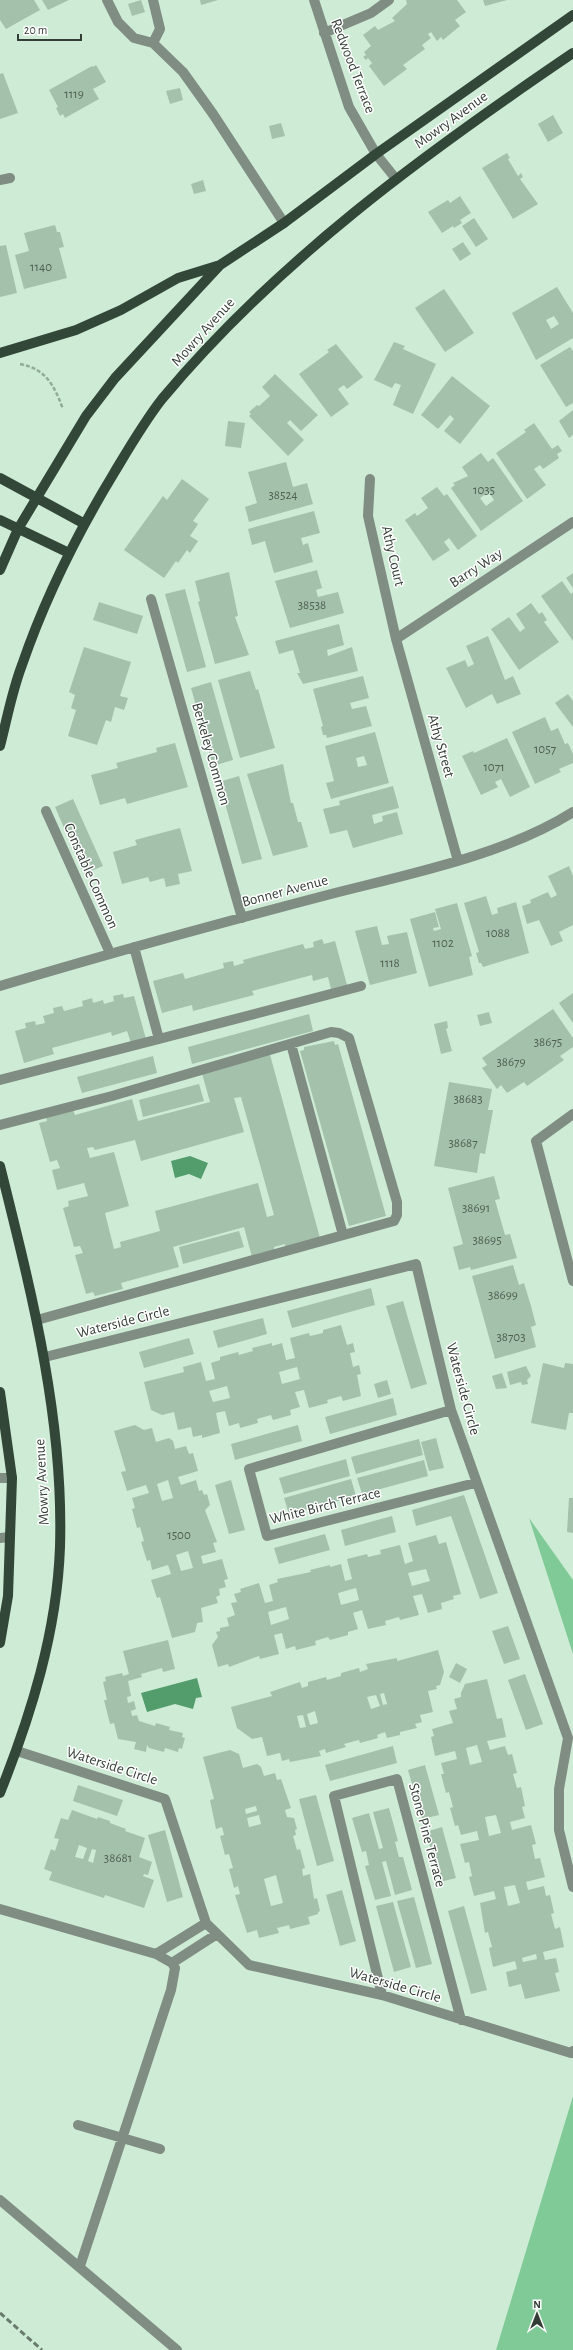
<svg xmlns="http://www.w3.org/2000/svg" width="573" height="2350" viewBox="0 0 573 2350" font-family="'Alegreya Sans',sans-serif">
<rect width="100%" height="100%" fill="#ceecd5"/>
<!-- green -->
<path fill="#80ca97" d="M529,1518L573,1580V1654Z
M573,2096V2350H496Z"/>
<!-- water -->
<path fill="#529d6b" d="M190,1156L208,1163L201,1179L189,1174L175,1178L171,1161Z
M197,1678L202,1697L196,1698L193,1709L175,1704L147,1712L141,1693Z"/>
<!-- building -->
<path fill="#a4c1ab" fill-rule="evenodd" d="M0,0H34L40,10L6,29L0,20Z
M42,0H69L48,10Z
M141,0L145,12L132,16L128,4Z
M200,0H218L201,5Z
M406,0H457L466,12L455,20L460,26L443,40L441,37L437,41L431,32L428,34L431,38L422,45L425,49L403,65L407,69L384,86L369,66L372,63L368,58L366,60L363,57L366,55L364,52L371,46L363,35L375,26L378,30L395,21L392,18L407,4Z
M483,0H507L485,6Z
M96,65L106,82L93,89L99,99L65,118L63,114L60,116L56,108L58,107L49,90L92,66L93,67Z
M3,73L18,113L0,119V74Z
M180,88L183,100L170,104L166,91Z
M553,115L563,133L548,142L538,124Z
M281,123L285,136L272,139L269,126Z
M507,153L510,158L508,159L518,176L521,173L523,177L520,179L538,204L513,219L482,168Z
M203,180L206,191L194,194L191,184Z
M460,196L471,213L460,220L462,223L454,228L453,226L442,233L428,212L448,200L450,203Z
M474,218L488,239L476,247L462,226Z
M55,225L57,232H60L64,247L59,248L67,278L24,289L15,255L29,251L24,233Z
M463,242L471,254L460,261L452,249Z
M6,245L17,293L0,297V246Z
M557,287L573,313V338L536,360L512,313ZM554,316L559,324L551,329L546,320Z
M444,289L474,333L445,352L415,308Z
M394,342L405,346L403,349L436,364L413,414L393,405L401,385L395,383L392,388L374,380Z
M336,344L363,377L347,389L344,385L338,389L349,404L331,417L299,374L329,352L327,350Z
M570,347L573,351V403L566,407L540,365Z
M275,374L318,415L301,431L290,420L287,423L304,440L288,456L249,416L251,414L249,412L257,405L259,406L270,396L262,387Z
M452,376L490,406L460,444L444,431L454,419L450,415L438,429L421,415Z
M573,410V435L569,438L559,421Z
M228,421L245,423L241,448L225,446Z
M534,423L552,449L558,445L562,451L557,454L559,458L543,469L540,465L534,469L546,485L527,499L496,453L526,432L524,430Z
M481,453L488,462L493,458L523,501L481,531L451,488L455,485L453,483L468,476L462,467ZM489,492L494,500L486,506L480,498Z
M286,462L293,487L307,483L313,504L249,522L245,507L257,503L248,472Z
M182,479L209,499L193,521L198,524L190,536L198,541L190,553L187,550L178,563L176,561L164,578L124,550L163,496L167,500Z
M437,487L444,496L447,494L477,536L458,550L449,538L444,542L450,550L433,561L405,520L415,513L417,516L428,508L421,498Z
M314,511L320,533L301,538L303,545L308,543L313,562L274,573L265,541L252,545L248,529Z
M317,570L322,588L316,590L318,597L338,592L344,613L290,628L275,581Z
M229,572L238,616L235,617L249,655L215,664L198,602L200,601L195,581Z
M573,573V588L566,578Z
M562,581L571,594L573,592V641L541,596Z
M185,589L206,667L187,672L165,594Z
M99,602L143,616L137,634L93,620Z
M531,603L539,614L542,612L547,620L544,622L559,642L519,670L491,629L509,617L520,632L525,628L516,614Z
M339,624L344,645L327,650L328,656L352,647L358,671L303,684L297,673H300L293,650L279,654L275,641Z
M488,636L505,680L513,676L521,694L497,704L492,694L466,708L446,668L465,660L468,667L474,664L466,646Z
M84,647L131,662L120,696L128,698L124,710L115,707L111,722L106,720L97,745L68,736L76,710L71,708L75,695L69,692Z
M250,671L256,690L258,689L275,748L240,758L218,680Z
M363,676L369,698L350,703L352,709L366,706L372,726L327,738L326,735H323L321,727L323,726L313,689Z
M211,682L233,760L213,766L191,688Z
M568,694L573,701V727L555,703Z
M545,717L551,731L558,728L565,744L568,743L573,754V763L559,769L561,772L535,784L512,732Z
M375,732L389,783L331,799L326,783L334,781L325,746ZM364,756L367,765L358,767L356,758Z
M507,738L530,787L510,797L501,779L495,782L498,787L481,795L462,756L473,751L474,753Z
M175,743L188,787L127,804L125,798L100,805L91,775L118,768L116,763L157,752L156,748Z
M283,764L291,803H293L298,822H301L308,847L273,856L247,774Z
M239,776L262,859L242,864L219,782Z
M393,786L399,808L372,815L374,824L383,821L382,816L397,812L403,834L353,848L347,830L330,834L323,809L340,805L339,801Z
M73,799L103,866L84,874L55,807Z
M180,828L192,871L178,874L180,884L166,887L164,878L150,882L148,877L122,884L113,852L137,845L135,840Z
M569,866L573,876V925L559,932L563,941L551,946L539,920L527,924L522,906L531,903L530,900L548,892L551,898L557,895L548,876Z
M486,896L492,915L498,913L497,908L516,902L529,953L483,967L481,963H479L476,953L479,952L464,903Z
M457,903L472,956L469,957L473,975L429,987L410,919L435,912L439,927L433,928L434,931L441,929L435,909Z
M377,926L382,945L389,944L387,936L407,932L417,973L370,985L355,931Z
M322,939L324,944L335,941L347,985L331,989L328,977L313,981L312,975L252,991L254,995L193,1011L192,1005L162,1013L153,981L183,973L185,979L224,968L223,963L233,961L234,966L244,963L243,960L303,944L305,949L314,947L313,942Z
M573,993V1023L559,1003Z
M123,994L124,998L134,996L146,1039L131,1043L127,1031L112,1036L111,1032L52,1048L54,1054L24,1063L15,1031L26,1028L25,1023L35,1021L36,1025L45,1023L43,1016L54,1013L53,1008L62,1006L64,1011L83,1006L82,1001L92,998L93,1003L103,1000L104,1004L114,1001L113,996Z
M553,1009L573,1038V1047L560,1056L564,1060L527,1086L524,1082L507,1093L501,1085L497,1089L482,1068L487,1065L482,1058Z
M489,1012L492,1023L480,1026L477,1015Z
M309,1014L313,1031L192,1064L188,1047Z
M447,1021L448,1028L446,1029L452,1051L441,1054L434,1024Z
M334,1041L335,1045L338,1044L386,1216L349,1226L300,1051L304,1050V1047Z
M269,1051L320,1238L285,1248V1244L274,1247V1251L252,1257L244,1227L173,1247L179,1267L121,1283L123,1289L95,1296L93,1292L86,1294L75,1255L83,1253L80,1246L74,1247L63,1208L69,1206L68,1201L88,1196L84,1183L57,1190L52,1170L60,1168L57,1160L50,1162L39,1123L47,1121L46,1117L73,1110L75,1115L132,1099L138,1121L210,1102L201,1070ZM241,1097L274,1215L267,1217L258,1183L155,1211L160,1231L120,1242L121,1247L114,1249L105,1213L129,1206L114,1152L90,1158L87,1148L93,1147L95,1150L135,1140L141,1161L244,1132L234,1098Z
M153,1056L157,1073L82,1093L77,1077Z
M449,1082L492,1089L488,1110H493L485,1154L480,1153L477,1173L434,1166Z
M199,1084L204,1101L143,1117L139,1100Z
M494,1176L500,1199L495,1200L505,1235L510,1234L517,1258L471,1270L470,1267L459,1270L453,1247L463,1244L448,1188Z
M239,1231L244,1247L183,1264L179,1247Z
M513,1265L519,1285L524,1283L531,1306L536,1325L531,1327L536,1347L495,1359L472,1276Z
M371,1288L375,1305L292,1328L287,1311Z
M403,1301L427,1384L411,1389L386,1306Z
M263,1318L267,1334L218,1348L213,1331Z
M341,1325L347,1345L353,1343L355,1352L350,1353L353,1367L359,1365L361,1374L357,1375L361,1396L343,1401L341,1396L327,1400L328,1403L309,1408L304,1390L295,1392L300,1407L290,1410L291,1415L273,1420L271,1415L257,1419L258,1423L240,1428L239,1423L229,1426L225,1411L216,1413L220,1433L202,1438V1435L193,1437L191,1427L178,1430L174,1412L162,1415L151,1410L144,1382L184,1372L183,1367L201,1362L206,1381L215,1379L211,1363L220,1360V1357L238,1352L239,1355L253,1351L252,1348L272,1343V1346L282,1343L286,1360L295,1358L290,1338L309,1333L310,1336L323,1333V1330ZM297,1367L300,1379L282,1384L279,1372ZM227,1386L230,1398L213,1402L209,1391Z
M189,1338L194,1354L144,1368L139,1352Z
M543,1363L564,1368L565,1363L573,1364V1413H569L566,1430L531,1423Z
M526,1366L531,1376L527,1380L528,1384L522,1385L521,1382L510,1385L507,1372Z
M502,1373L507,1388L496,1389L492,1376Z
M387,1380L391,1394L378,1398L374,1384Z
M393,1398L397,1415L330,1434L325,1417Z
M135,1425L144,1430L152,1428L156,1442L169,1438L173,1441L175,1449L186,1446L189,1454L193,1453L198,1471L178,1477L181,1485L196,1480L199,1491L202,1490L204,1495L207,1494L210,1505L205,1510L217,1542L213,1543L216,1552L201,1556L203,1564L222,1559L228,1579L224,1580L226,1587L219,1589L220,1595L216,1597L218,1603L201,1608L203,1622L197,1623L195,1632L172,1638L160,1597L157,1598L151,1580L171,1574L168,1565L152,1570L150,1560L147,1561L141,1542L144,1541L140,1527L137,1528L132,1509L135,1508L132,1498L149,1493L146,1485L127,1491L121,1472L126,1471L114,1431ZM168,1480L173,1498L162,1501L157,1484ZM188,1551L193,1568L181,1571L176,1555Z
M298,1425L302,1441L235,1460L231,1444Z
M436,1438L444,1468L429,1471L421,1442Z
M419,1439L423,1455L356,1474L351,1457Z
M346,1459L350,1476L284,1494L279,1478Z
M424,1460L428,1476L362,1494L357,1478Z
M351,1479L356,1496L289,1514L284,1498Z
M231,1480L245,1530L229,1534L215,1485Z
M464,1495L498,1593L480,1599L451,1516L416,1526L412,1510Z
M569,1498H573V1533L567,1532Z
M392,1516L396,1532L345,1546L341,1530Z
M325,1534L330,1550L279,1564L274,1548Z
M436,1535L439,1544L446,1542L461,1594L453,1596L454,1599L441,1603L442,1609L428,1613L422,1594L413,1596L419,1615L400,1620L399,1617L385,1621L386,1625L368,1629L362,1610L353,1613L358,1629L348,1632V1635L330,1640L328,1637L315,1641L316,1645L296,1650L295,1646L286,1649L282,1633L274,1635L279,1654L260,1659L259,1656L229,1667L228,1664L218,1667L212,1645L218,1637L216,1632L220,1631V1628L229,1626L227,1618L235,1615L231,1603L237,1602L234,1594L241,1592L240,1589L259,1583L265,1603L273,1601L269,1585L278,1582L277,1579L311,1572L310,1570L330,1565V1567L341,1564L345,1581L352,1579L347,1559L367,1554L368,1557L381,1554L380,1550L400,1545L405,1564L413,1561L408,1543ZM426,1569L430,1581L412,1586L408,1573ZM356,1588L359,1600L341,1605L338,1593ZM286,1607L289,1619L271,1625L268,1612Z
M508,1626L520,1659L504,1664L492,1631Z
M168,1640L175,1669L163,1672L162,1668L141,1674L142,1677L128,1681L131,1696L127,1697L128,1703L134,1701L136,1709L131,1711L132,1716L137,1715L139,1721L155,1726L156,1723L170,1727L169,1730L183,1733L182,1737L185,1738L182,1749L179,1748L178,1752L165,1748L164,1752L149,1748L147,1745L146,1752L134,1749L136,1742L118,1739L114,1723L110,1724L104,1700H107L103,1682L106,1681L105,1677L122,1673L123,1676L129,1674L123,1651Z
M438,1650L444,1672L440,1685L436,1686L437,1689L428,1691L433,1712L420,1715L422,1722L415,1724L417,1728L400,1732V1735L387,1738L385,1732L377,1735L378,1738L360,1743L359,1740L344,1744L346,1747L326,1753L325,1749L319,1751L321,1756L290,1762L289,1759L282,1761L280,1753L267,1756L262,1737L252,1739L237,1728L231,1707L272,1696L270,1692L300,1682L302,1688L308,1686V1682L326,1677L327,1680L341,1676V1673L359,1668L360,1672L368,1669L366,1664L397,1658V1661ZM384,1693L387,1704L383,1705L380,1694ZM376,1695L380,1706L371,1709L367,1697ZM315,1711L318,1723L310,1725L307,1714ZM303,1715L306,1727L300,1728L297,1716Z
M456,1663L467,1669L460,1683L449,1677Z
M525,1674L543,1724L526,1730L508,1680Z
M487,1679L497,1719L502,1718L506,1737L487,1741L490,1750L505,1746L508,1755L512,1754L517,1773L513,1774L517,1788L521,1787L525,1806L522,1807L525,1818L510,1822L512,1830L531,1825L536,1844L532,1845L535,1859L540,1858L545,1877L526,1882L528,1890L544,1886L546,1896L550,1895L554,1913L551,1914L555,1929L560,1927L564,1947L543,1952L545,1960L556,1958L559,1972L555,1973L560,1991L525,1999L521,1984L509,1987L506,1972L517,1969L515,1961L493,1967L489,1948L492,1947L488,1932L485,1933L480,1903L496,1899L494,1891L474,1896L469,1877L472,1876L469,1862L465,1863L460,1844L479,1840L477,1831L461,1835L458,1825L455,1826L450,1808L453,1807L449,1792L446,1793L441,1774H444L441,1763L457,1759L455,1751L435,1756L431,1737L434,1736L432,1729L453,1723L449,1711L457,1709L454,1699L461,1697V1693L465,1684ZM477,1745L482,1762L470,1765L466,1748ZM496,1815L501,1833L489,1836L485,1817ZM515,1885L520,1903L508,1906L504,1887ZM536,1954L537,1959L523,1962L522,1958Z
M393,1746L397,1763L330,1781L325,1765Z
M230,1750L239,1754L243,1768L257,1764L261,1767L264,1776L275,1773L277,1780L281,1779L291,1808L285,1810L287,1817L294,1818L297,1829L295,1830L296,1835L293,1836L297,1850L300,1849L305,1868L302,1869L303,1876L310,1874L314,1899L317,1898L320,1911L318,1912V1914L308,1917L310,1924L290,1929L289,1925L277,1928L279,1933L259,1938L257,1930L247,1933L235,1895L240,1894L238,1886L234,1888L229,1869L233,1868L229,1854L225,1855L220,1836L224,1835L222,1827L216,1829L210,1800L214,1799L203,1757ZM256,1806L257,1811L246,1814L245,1809ZM259,1815L261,1824L249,1827L247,1818ZM276,1875L283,1903L271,1906L264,1879Z
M425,1765L439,1815L422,1819L408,1770Z
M78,1785L123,1800L117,1816L73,1801Z
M316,1795L334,1861L317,1866L299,1799Z
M389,1808L398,1841L395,1842L399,1857H403L412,1890L395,1895L386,1861L382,1862L391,1896L375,1900L365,1866L369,1865L366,1851L362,1852L352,1818L369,1813L379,1849L383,1848L373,1812Z
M72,1810L97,1819L98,1817L110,1821V1823L126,1829L125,1831L145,1838L139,1857L152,1862L148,1875L144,1874L143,1876L154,1880L144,1908L105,1895L104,1898L49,1880L52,1872L44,1869L51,1849L55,1851L59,1839L54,1838L61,1818L68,1820ZM79,1845L87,1848L83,1859L75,1857ZM92,1849L96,1850L93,1863L88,1861Z
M442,1827L456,1878L440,1882L426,1832Z
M165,1830L183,1897L167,1902L148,1835Z
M342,1890L356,1941L340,1946L326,1895Z
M414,1897L432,1964L416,1968L397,1901Z
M393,1902L411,1967L394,1972L376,1906Z
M464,1906L487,1990L471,1994L448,1911Z"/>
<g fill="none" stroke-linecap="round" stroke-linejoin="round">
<!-- path -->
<path stroke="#92aa98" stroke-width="2.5" stroke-dasharray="4 2" stroke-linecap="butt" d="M20,364C46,369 54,385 63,409"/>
<!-- minor -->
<path stroke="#808d83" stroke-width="10" d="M107,0L118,22L134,38L153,43L183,72L213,114L284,223
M153,0L160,29L153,43
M314,0L349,107L376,154L396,179
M324,33L371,13L389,0
M0,180L10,178
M370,479L368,516L396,639L458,861
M151,599L242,918
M396,639L573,522
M46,811L110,953
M134,947L159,1039L361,986
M0,986C110,953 220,923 331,894C409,874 505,855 573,812
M291,1044L343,1235
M0,1080L159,1039
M573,1114L536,1141L573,1281
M0,1125L112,1096L331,1032L339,1033L349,1038L397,1202V1215L394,1221L37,1320
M45,1357L416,1264L451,1410L568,1738L559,1789V1830L573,1887
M451,1410L249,1469L267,1536L475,1483
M0,1478H12
M0,1538L10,1537
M17,1751L165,1799L206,1923L249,1965L382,1995L571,2053L573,2051
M0,1909L156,1954L172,1963L175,1968L171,1990L80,2266
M156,1954L206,1923
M172,1963L217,1934
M382,1995L334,1796L397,1779L461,2020
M78,2125L160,2149
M0,2200L177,2350"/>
<!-- major -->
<path stroke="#324738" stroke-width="10" d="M0,353L76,330L121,310L178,278L220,265
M0,478L83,523
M0,520L69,553
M0,570L18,529L86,416L115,378L220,265L284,223L376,154L573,15
M0,746C7,719 12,691 22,665C45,598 77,534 114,473C129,448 144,422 162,399C278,260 424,154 573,53
M0,1166C31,1291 64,1417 60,1547C57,1632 31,1715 0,1793
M0,1392L12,1478L8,1596L0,1643"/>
<!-- rail -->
<path stroke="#697b6d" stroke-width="3" stroke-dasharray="6 3" stroke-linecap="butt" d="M0,2313L42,2350"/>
</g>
<g text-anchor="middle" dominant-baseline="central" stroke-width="3" stroke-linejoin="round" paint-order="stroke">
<!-- number labels -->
<g font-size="13" fill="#4f6053">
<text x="74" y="94">1119</text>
<text x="41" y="267">1140</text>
<text x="484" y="490">1035</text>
<text x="283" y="495">38524</text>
<text x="312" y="605">38538</text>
<text x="545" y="749">1057</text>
<text x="494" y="767">1071</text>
<text x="498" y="933">1088</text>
<text x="443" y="943">1102</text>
<text x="390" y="963">1118</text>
<text x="548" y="1042">38675</text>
<text x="511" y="1062">38679</text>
<text x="468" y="1099">38683</text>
<text x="463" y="1143">38687</text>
<text x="476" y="1208">38691</text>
<text x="487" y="1240">38695</text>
<text x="503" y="1295">38699</text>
<text x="511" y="1337">38703</text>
<text x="179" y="1535">1500</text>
<text x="118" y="1858">38681</text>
</g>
<!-- street labels -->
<g font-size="15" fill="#333f36" stroke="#fff">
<text transform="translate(353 66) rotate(69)">Redwood Terrace</text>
<text transform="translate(451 120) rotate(-36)">Mowry Avenue</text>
<text transform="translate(203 332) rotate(-48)">Mowry Avenue</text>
<text transform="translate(393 556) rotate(77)">Athy Court</text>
<text transform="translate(476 568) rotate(-33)">Barry Way</text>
<text transform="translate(441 746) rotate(74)">Athy Street</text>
<text transform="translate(211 754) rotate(74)">Berkeley Common</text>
<text transform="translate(91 876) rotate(66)">Constable Common</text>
<text transform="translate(285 891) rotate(-15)">Bonner Avenue</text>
<text transform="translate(123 1322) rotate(-14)">Waterside Circle</text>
<text transform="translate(463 1389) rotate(75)">Waterside Circle</text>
<text transform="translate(42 1482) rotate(-93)">Mowry Avenue</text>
<text transform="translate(325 1506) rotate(-14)">White Birch Terrace</text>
<text transform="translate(112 1766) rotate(18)">Waterside Circle</text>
<text transform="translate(427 1835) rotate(75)">Stone Pine Terrace</text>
<text transform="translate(395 1985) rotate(16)">Waterside Circle</text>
</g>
</g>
<!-- north arrow -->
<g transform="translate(537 2314)" stroke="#ffffff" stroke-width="3" paint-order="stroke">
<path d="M0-3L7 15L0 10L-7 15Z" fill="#333f36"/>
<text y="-6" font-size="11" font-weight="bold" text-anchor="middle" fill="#333f36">N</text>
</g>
<!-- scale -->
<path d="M18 34v6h63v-6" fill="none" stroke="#333f36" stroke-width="2"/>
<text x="24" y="34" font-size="12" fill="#333f36" stroke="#ffffff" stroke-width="3" paint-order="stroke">20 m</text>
</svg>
